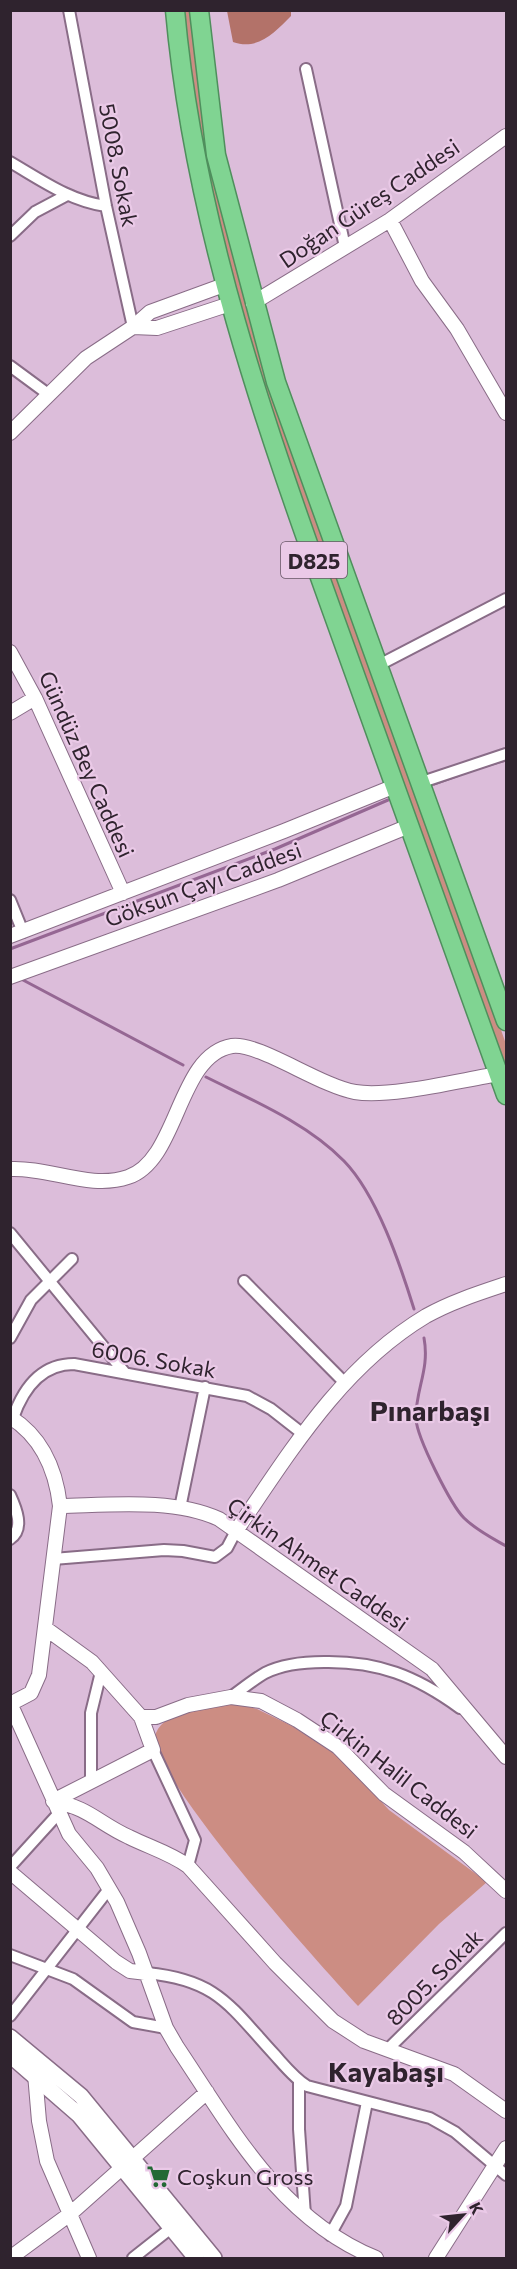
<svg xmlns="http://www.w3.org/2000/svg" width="517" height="2269" viewBox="0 0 517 2269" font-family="Commissioner,sans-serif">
<rect width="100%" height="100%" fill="#dcbdda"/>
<!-- green -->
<path fill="#cc8d83" d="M183,11H193L225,225L253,334L506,1044V1069L300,499L238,309L197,126Z
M230,1702L257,1709L292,1726L341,1758L389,1810L487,1882L439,1924L358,2006C327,1972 142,1769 156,1733C166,1709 208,1707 230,1702Z"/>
<!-- forest -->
<path fill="#b37269" d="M227,11L291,10V16C275,32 258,51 233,42Z"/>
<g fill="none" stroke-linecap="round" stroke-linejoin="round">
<!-- stream -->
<path stroke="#956793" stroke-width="3" d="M482,767L506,760
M434,784L459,775
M10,949L275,849L388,800
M23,980L183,1065
M206,1077C252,1100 307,1123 344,1161C377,1195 400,1264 414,1309
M424,1338C430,1370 415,1390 416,1419C417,1438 451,1505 464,1518C476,1530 492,1538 506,1546"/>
<defs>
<path id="minor" d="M69,10L106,206L133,327
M306,69L345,247
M10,162C41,180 70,201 106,206
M10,236L35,212L67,195
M10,366L48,394
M377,666L506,599
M419,783L506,754
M10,900L23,932
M10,1233L125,1373
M244,1281L345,1383
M10,1338L31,1300L72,1259
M13,1418C23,1389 41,1364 74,1364L247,1396L271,1409L303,1434
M10,1495C16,1508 25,1529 10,1539
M180,1508L205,1387
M53,1559L164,1550L183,1551L215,1557L227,1548L236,1531
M231,1697C242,1689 253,1680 265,1673C283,1664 304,1662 324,1662C378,1661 416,1676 460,1708
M153,1750L195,1840L188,1866
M91,1782V1713L101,1672
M10,1867L59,1813
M10,1955L73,1979L133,2022L166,2028
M147,1973C217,1980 229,2005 274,2054C284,2065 294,2078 307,2086L430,2118L455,2132L506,2175
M10,2016L109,1889
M388,2049L506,1933
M299,2081V2129L305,2215
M330,2235L346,2206L367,2102
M133,2258L171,2228"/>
<path id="tertiary" d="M390,220L422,281L457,329L506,413
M224,285L150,312L133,327L157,328L230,304
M253,303L390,220L506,136
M10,433L86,358L133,327
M10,652L35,698L123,893
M10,713L35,698
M10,936L284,831L395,786
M10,977L278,880L409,826
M10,1169C49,1167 90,1190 128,1177C179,1160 177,1055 232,1046C258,1042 320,1086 355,1092C390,1098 461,1080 499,1074
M10,1417C42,1437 56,1471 60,1506L39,1675L31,1693L10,1704
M60,1506C109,1505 174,1498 219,1519L432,1669L506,1757
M236,1531C290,1452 341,1367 426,1316C451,1302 479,1293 506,1284
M45,1628L92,1662L141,1717H156L188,1705L231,1697L261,1701L297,1720L338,1747L384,1794L464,1852L506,1891
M10,1703L69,1834L97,1868L117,1902L139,1953L166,2028L177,2047C232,2129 280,2219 376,2258
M141,1717L153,1750L53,1801C90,1808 98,1823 129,1837C149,1847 170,1853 188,1866L275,1963L333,2021L364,2041L454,2074L506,2111
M10,1872L116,1962L130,1971L147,1973
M35,2074L39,2121L47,2161L89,2258
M10,2258L70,2214L207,2092
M436,2258L506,2148"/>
<path id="secondary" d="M10,2037L81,2096L214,2258
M10,2055L79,2115L196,2258"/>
<path id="trunk" d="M175,10C194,223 264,422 336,622C393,779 449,937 506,1095
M199,10L216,155L276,382L506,1021"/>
</defs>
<!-- minor casing -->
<use href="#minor" stroke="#896c87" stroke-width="14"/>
<!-- tertiary casing -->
<use href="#tertiary" stroke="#896c87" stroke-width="16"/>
<!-- secondary casing -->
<use href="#secondary" stroke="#896c87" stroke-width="18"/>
<!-- trunk casing -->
<use href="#trunk" stroke="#4f8f5d" stroke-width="21"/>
<!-- minor -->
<use href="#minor" stroke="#fff" stroke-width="10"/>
<!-- tertiary -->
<use href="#tertiary" stroke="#fff" stroke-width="14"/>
<!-- secondary -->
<use href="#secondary" stroke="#fff" stroke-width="15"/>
<!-- trunk -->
<use href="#trunk" stroke="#80d492" stroke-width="18"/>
</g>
<!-- icons -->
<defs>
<symbol id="supermarket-bare" viewBox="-9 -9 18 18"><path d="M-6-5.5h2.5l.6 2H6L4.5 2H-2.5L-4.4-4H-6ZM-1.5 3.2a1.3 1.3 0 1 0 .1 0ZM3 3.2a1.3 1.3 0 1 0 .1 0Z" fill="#236935" stroke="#eac9e7" stroke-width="2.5" paint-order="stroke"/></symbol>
</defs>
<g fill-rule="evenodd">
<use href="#supermarket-bare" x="142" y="2160" width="33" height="33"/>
</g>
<g text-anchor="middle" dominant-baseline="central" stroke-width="4.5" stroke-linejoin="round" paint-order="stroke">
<!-- shield labels -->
<rect fill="#eac9e7" stroke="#675566" stroke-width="1.5" x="281" y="542" width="66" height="36" rx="4.5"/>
<g font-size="21" font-weight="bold" fill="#2f232e">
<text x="314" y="560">D825</text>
</g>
<!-- street labels -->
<g font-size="22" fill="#2f232e" stroke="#eac9e7">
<text transform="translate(119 165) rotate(79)">5008. Sokak</text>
<text transform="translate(369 203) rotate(-34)">Doğan Güreş Caddesi</text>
<text transform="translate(87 764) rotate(66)">Gündüz Bey Caddesi</text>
<text transform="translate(203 884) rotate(-20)">Göksun Çayı Caddesi</text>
<text transform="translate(154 1359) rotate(10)">6006. Sokak</text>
<text transform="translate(318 1564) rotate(35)">Çirkin Ahmet Caddesi</text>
<text transform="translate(399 1774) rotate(38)">Çirkin Halil Caddesi</text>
<text transform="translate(434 1977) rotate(-45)">8005. Sokak</text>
</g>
<!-- poi labels -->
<g font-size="22" fill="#2f232e" stroke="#eac9e7" text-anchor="start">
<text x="177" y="2176">Coşkun Gross</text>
</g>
<!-- district labels -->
<g font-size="28" font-weight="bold" fill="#2f232e" stroke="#eac9e7">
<text x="430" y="1410">Pınarbaşı</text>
<text x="386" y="2071">Kayabaşı</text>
</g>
</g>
<!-- border -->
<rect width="517" height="2269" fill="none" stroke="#2f232e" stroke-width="24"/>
<!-- north arrow -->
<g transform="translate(463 2215) rotate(63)" stroke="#eac9e7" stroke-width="4.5" paint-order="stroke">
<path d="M0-4.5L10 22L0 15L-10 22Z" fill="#2f232e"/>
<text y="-9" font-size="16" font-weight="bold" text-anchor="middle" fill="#2f232e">K</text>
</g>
</svg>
